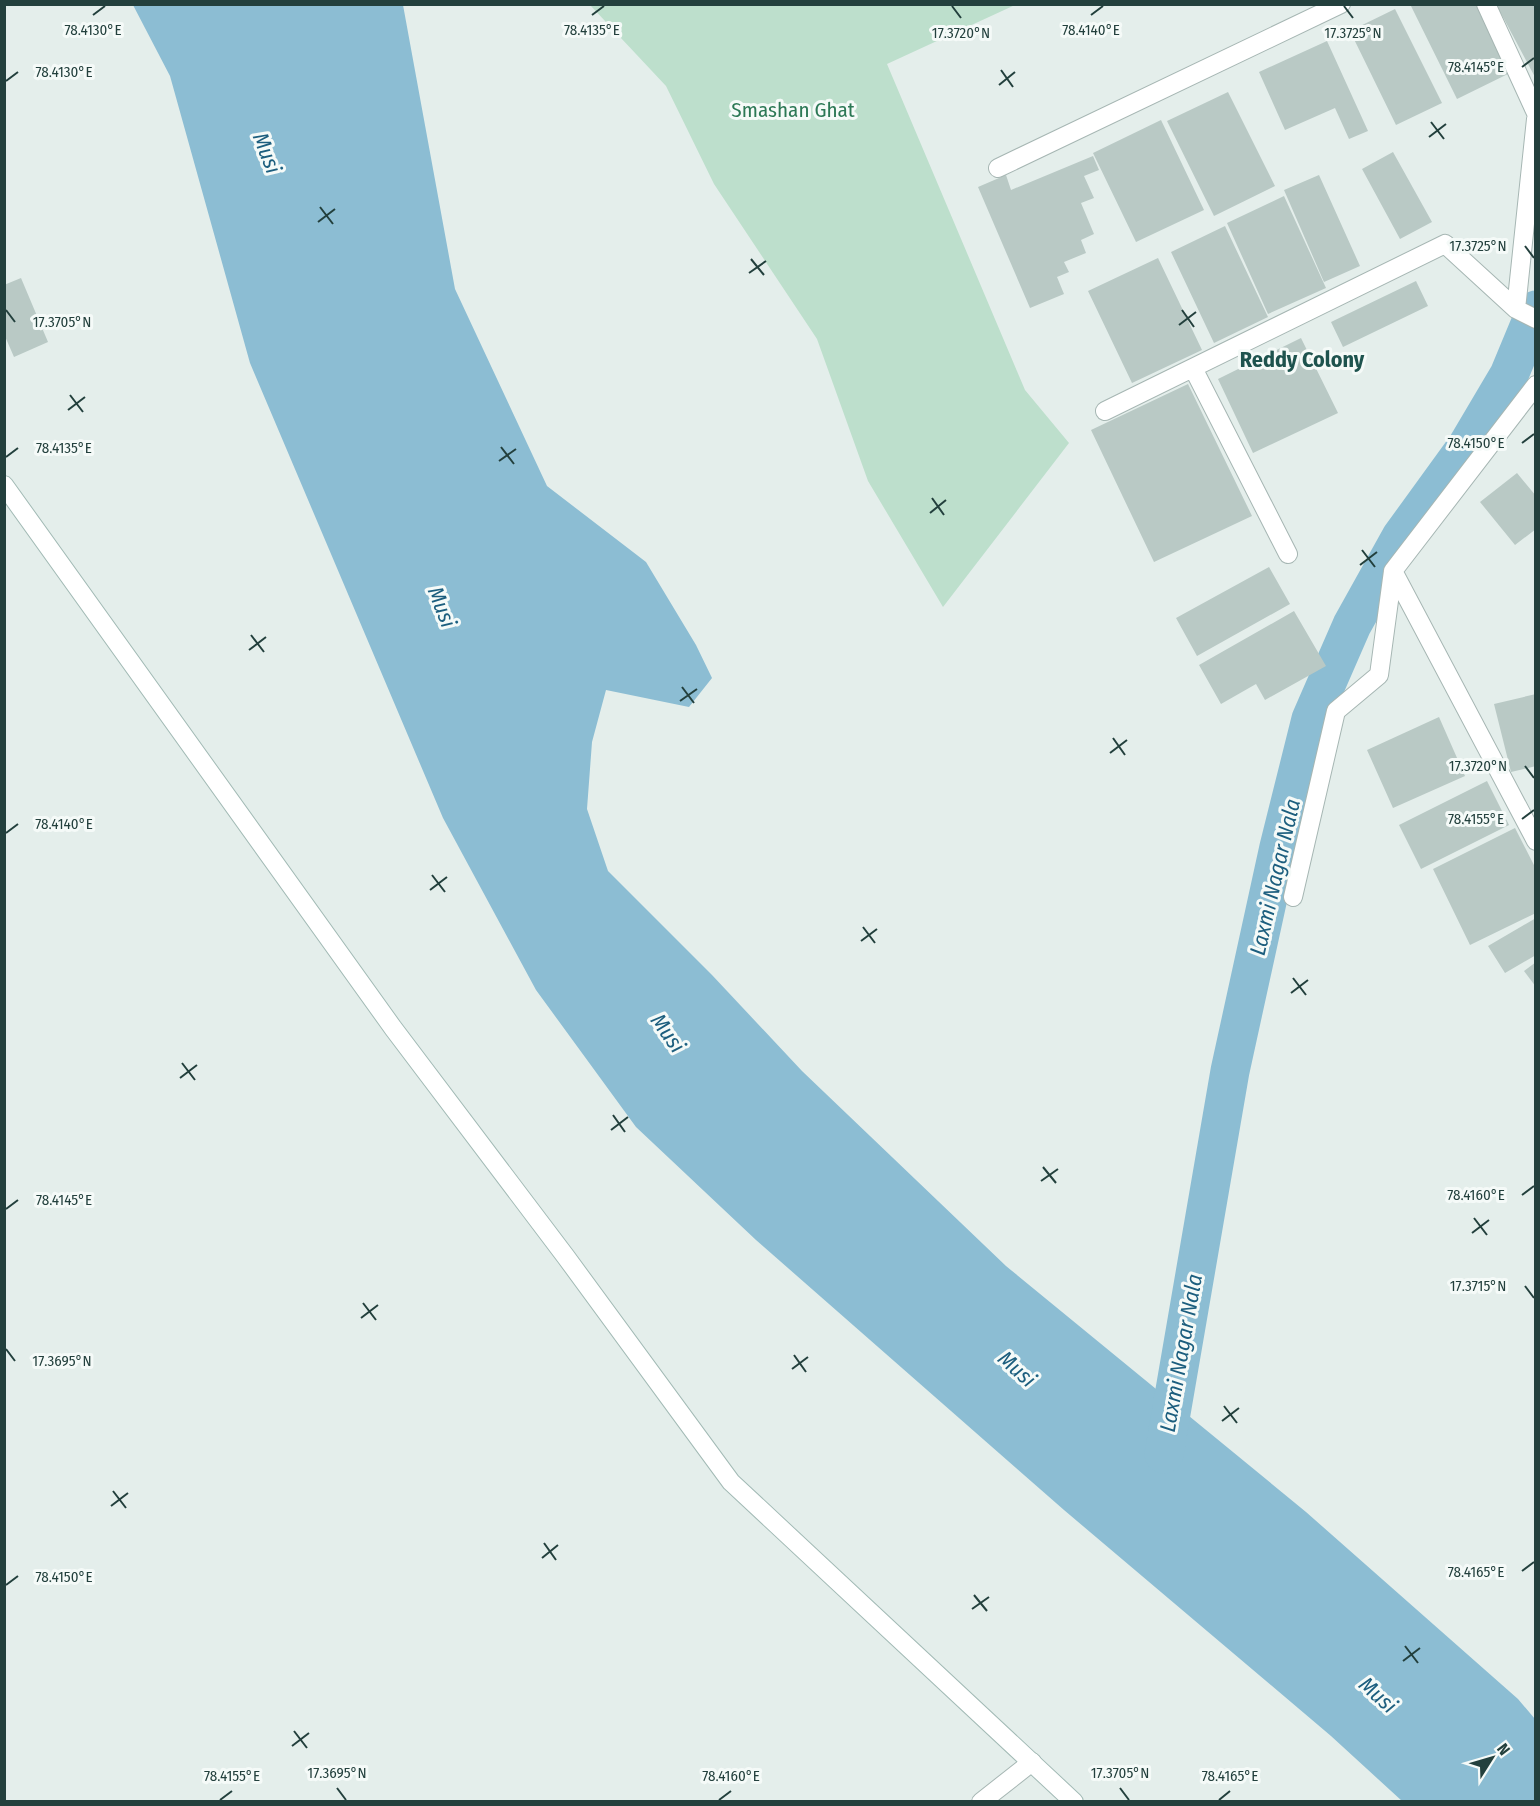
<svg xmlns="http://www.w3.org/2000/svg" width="1540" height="1806" viewBox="0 0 1540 1806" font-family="'Fira Sans Condensed',sans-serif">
<rect width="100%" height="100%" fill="#e4eeeb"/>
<!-- green -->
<path fill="#bddfcc" d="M590,5H1015L887,64L1025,390L1069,443L943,607L868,481L817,339L714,184L666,86Z"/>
<!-- water -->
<path fill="#8cbdd3" d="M133,5H403L455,289L547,486L646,562L696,645L712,678L689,707L606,690L592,742L587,809L608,871L712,975L802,1071L1006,1266L1306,1512L1518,1699L1535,1719V1801H1402L1331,1736L1064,1510L756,1240L636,1127L536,990L443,818L250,363L170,76Z"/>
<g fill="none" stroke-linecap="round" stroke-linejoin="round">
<!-- canal -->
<path stroke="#8cbdd3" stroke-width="39" d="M1164,1454L1230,1071L1279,847L1311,719L1352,625L1401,537L1467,446L1509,375L1536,310"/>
</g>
<!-- building -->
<path fill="#b9c9c5" d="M1410,4H1481L1514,71L1457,99Z
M1496,4H1536V79Z
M1395,9L1442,103L1396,125L1350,31Z
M1327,41L1368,131L1349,139L1335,108L1285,130L1259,72Z
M1228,92L1275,186L1214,216L1167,121Z
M1161,120L1204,210L1136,242L1093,153Z
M1393,152L1432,222L1400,239L1362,169Z
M1093,156L1099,170L1084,176L1094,198L1081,203L1094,234L1081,240L1086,253L1064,262L1069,272L1057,277L1064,294L1030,308L978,187L1006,175L1011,190Z
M1319,175L1360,266L1324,282L1284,190Z
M1284,196L1326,288L1268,314L1227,223Z
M1225,226L1268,317L1214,343L1171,252Z
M1158,258L1202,350L1132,383L1088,291Z
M21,278L48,342L14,357L4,334V285Z
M1416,281L1428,306L1343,347L1331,322Z
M1301,338L1338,413L1253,453L1218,379Z
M1188,384L1252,516L1154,562L1091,430Z
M1517,473L1536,496V529L1515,545L1480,502Z
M1269,567L1290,604L1197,656L1176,618Z
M1294,611L1326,666L1265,700L1256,684L1221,704L1199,665Z
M1536,694V766L1511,772L1494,704Z
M1439,717L1465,776L1393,808L1367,750Z
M1487,781L1509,825L1421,869L1399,825Z
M1515,828L1536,869V913L1470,945L1433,869Z
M1536,918V955L1505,973L1488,946Z
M1536,962V987L1524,971Z"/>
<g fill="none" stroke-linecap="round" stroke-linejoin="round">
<defs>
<path id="street" d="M1486,4L1536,113
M998,168L1341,4
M1516,309L1536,119
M1193,368L1288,554
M1536,385L1393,571L1536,841
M1105,411L1445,244L1516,309L1536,319
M1293,897L1336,711L1379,675L1393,571
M981,1802L1032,1762"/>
<path id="secondary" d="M4,485L393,1028L566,1257L731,1482L1074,1802"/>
</defs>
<!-- street casing -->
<use href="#street" stroke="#a6b6b3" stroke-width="20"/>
<!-- secondary casing -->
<use href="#secondary" stroke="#a2bab5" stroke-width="20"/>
<!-- street -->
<use href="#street" stroke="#fff" stroke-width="18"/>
<!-- secondary -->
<use href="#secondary" stroke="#fff" stroke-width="18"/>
</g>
<!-- ticks -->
<path fill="none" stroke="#23403d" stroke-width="2" d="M952,6L961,18M1344,6L1353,18M93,15L105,6M592,15L604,6M1091,15L1103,6M1522,67L1534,58M1001,70L1013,87M6,81L18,72M999,85L1015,72M1431,122L1444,139M1429,137L1446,124M320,207L333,224M318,222L335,209M1525,246L1534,258M751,259L764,275M749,273L766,261M6,310L15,322M1182,310L1194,327M1179,325L1196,312M70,395L83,412M68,410L85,397M1522,443L1534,434M501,447L514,464M6,457L18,448M499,461L516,449M932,498L944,515M930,513L946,500M1362,550L1375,567M1360,565L1377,552M251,635L264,652M249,650L266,637M682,687L694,703M680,701L697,689M1113,738L1125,755M1110,753L1127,740M1525,766L1534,778M1522,819L1534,810M6,833L18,824M432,875L445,892M430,890L447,877M863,927L875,943M861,941L877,929M1293,978L1306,995M1291,993L1308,980M182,1063L195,1080M180,1078L197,1065M613,1115L625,1132M611,1130L628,1117M1043,1167L1056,1183M1041,1181L1058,1169M1522,1195L1534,1186M6,1209L18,1200M1474,1218L1487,1235M1472,1233L1489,1220M1525,1286L1534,1298M363,1303L376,1320M361,1318L378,1305M6,1349L15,1361M794,1355L806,1372M792,1369L808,1357M1224,1406L1237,1423M1222,1421L1239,1408M113,1491L126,1508M111,1506L128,1493M544,1543L556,1560M542,1558L558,1545M1522,1571L1534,1562M6,1585L18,1576M974,1595L987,1611M972,1609L989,1597M1405,1646L1418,1663M1403,1661L1420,1648M294,1731L307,1748M292,1746L309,1733M337,1788L346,1800M1120,1788L1129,1800M220,1800L232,1791M719,1800L731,1791M1219,1800L1230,1791"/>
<g text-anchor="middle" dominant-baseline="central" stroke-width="6" stroke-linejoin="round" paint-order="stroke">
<!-- park labels -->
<g font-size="21" fill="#2c7855" stroke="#f5faf8">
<text x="793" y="110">Smashan Ghat</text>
</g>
<!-- water labels -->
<g font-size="22" font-style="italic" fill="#1c5e7e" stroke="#f5faf8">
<text transform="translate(267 153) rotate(69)">Musi</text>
<text transform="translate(442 607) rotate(69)">Musi</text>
<text transform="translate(1275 877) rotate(-77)">Laxmi Nagar Nala</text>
<text transform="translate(668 1033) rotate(55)">Musi</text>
<text transform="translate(1181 1353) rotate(-80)">Laxmi Nagar Nala</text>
<text transform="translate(1017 1369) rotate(42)">Musi</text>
<text transform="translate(1378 1695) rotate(42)">Musi</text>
</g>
<!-- neighbourhood labels -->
<g font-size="22" font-weight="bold" fill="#1e534e" stroke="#f5faf8">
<text x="1302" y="359">Reddy Colony</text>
</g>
</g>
<g font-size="15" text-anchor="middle" fill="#23403d" stroke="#f5faf8" stroke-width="6" stroke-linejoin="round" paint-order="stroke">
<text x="93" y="35">78.4130°E</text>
<text x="592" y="35">78.4135°E</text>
<text x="1091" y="35">78.4140°E</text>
<text x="961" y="38">17.3720°N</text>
<text x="1353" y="38">17.3725°N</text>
<text x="1476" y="72">78.4145°E</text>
<text x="64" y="77">78.4130°E</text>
<text x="1478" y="251">17.3725°N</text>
<text x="62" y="327">17.3705°N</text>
<text x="1476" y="448">78.4150°E</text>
<text x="64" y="453">78.4135°E</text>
<text x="1478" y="771">17.3720°N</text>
<text x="1476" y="824">78.4155°E</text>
<text x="64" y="829">78.4140°E</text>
<text x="1476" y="1200">78.4160°E</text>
<text x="64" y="1205">78.4145°E</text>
<text x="1478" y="1291">17.3715°N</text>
<text x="62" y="1366">17.3695°N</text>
<text x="1476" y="1577">78.4165°E</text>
<text x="64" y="1582">78.4150°E</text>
<text x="337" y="1778">17.3695°N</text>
<text x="1120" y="1778">17.3705°N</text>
<text x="232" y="1781">78.4155°E</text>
<text x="731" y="1781">78.4160°E</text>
<text x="1230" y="1781">78.4165°E</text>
</g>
<!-- border -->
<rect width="1540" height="1806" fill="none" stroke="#23403d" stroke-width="12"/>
<!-- north arrow -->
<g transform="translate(1492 1758) rotate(53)" stroke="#f5faf8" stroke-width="4.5" paint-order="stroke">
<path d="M0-4.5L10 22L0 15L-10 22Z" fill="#23403d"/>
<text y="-9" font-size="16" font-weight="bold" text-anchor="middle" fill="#23403d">N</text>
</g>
</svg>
